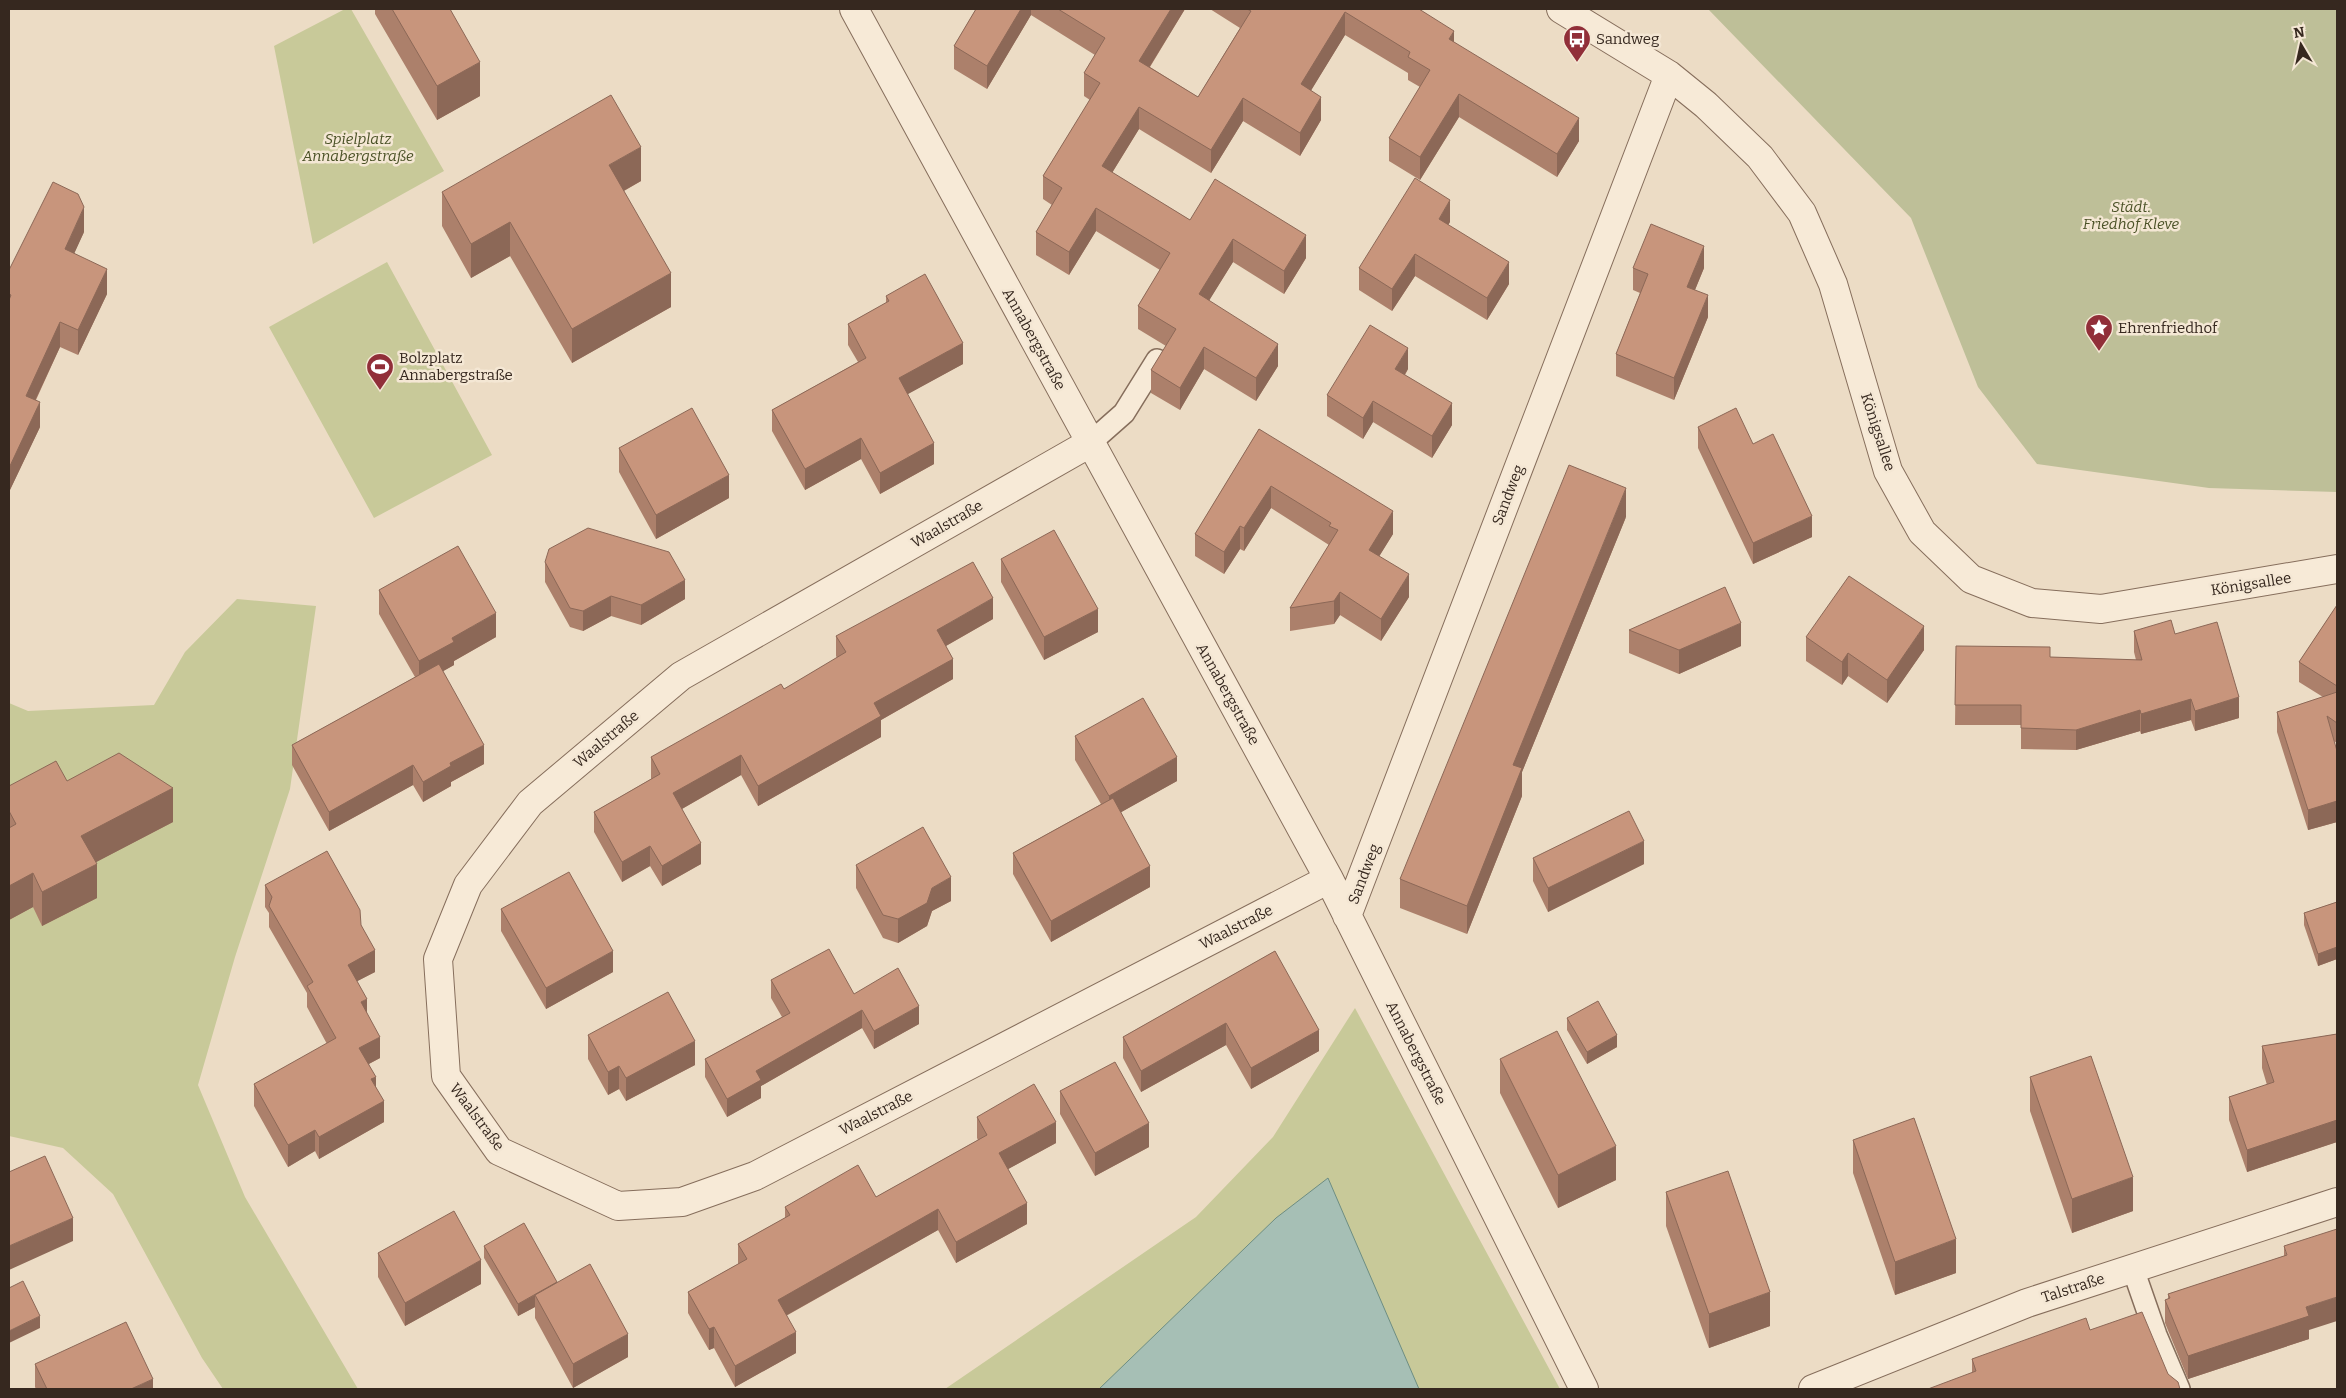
<svg xmlns="http://www.w3.org/2000/svg" width="2346" height="1398" viewBox="0 0 2346 1398" font-family="Bitter,serif">
<rect width="100%" height="100%" fill="#ecdcc5"/>
<!-- green -->
<path fill="#c8c999" d="M345,9H351L444,171L313,244L274,46Z
M387,262L492,455L374,518L269,327Z
M237,599L316,606L290,789L235,957L198,1085L245,1197L358,1389H223L202,1358L113,1194L63,1148L9,1136V703L28,711L154,705L185,652Z
M1355,1008L1560,1389H945L1196,1217L1273,1137Z"/>
<!-- cemetery -->
<path fill="#bebf98" d="M1708,9H2337V492L2209,488L2037,464L1978,387L1911,218Z"/>
<!-- water -->
<path fill="#a6bfb5" stroke="#6d8d82" d="M1328,1178L1419,1389H1099L1276,1218Z"/>
<g fill="none" stroke-linecap="round" stroke-linejoin="round">
<defs>
<path id="lane" d="M1090,443L1124,413L1157,360
M2133,1269L2156,1335L2179,1389"/>
<path id="street" d="M854,9L1329,879L1584,1389
M1561,9L1669,75L1706,105L1760,157L1802,213L1833,284L1888,471L1922,532L1971,579L2032,603L2101,609L2337,569
M1090,443L681,676L530,803L468,885L438,959L446,1076L499,1151L618,1206L682,1202L755,1176L1329,879
M1347,916L1669,75
M1813,1389L2027,1303L2337,1202"/>
</defs>
<!-- lane casing -->
<use href="#lane" stroke="#866e5c" stroke-width="24"/>
<!-- street casing -->
<use href="#street" stroke="#866e5c" stroke-width="30"/>
<!-- lane -->
<use href="#lane" stroke="#f7ead7" stroke-width="21"/>
<!-- street -->
<use href="#street" stroke="#f7ead7" stroke-width="28"/>
</g>
<!-- wall -->
<path fill="#ac806b" d="M375,9H450L480,96L437,120L375,14Z
M976,9H1185L1150,67L1198,97L1240,28L1210,9H1419L1454,42L1579,141L1557,177L1459,117L1420,180L1389,161V138L1420,87L1408,80V73L1345,35L1311,90L1321,120L1300,156L1243,121L1211,173L1139,129L1112,173L1190,220L1306,258L1284,294L1233,262L1209,300L1278,366L1256,401L1204,369L1180,410L1151,393V370L1166,346L1138,329V306L1160,270L1096,231L1069,275L1036,255V232L1052,205L1043,199V176L1090,100L1084,96V73L1095,55L1031,15L987,89L954,69V46Z
M641,181L624,191L671,307L572,363L510,256L471,278L442,226V192Z
M1450,222L1448,225L1509,284L1487,320L1415,276L1392,311L1359,290V268Z
M84,232L74,253L107,294L78,355L60,347L36,400L40,427L9,492V270Z
M1633,268H1704L1695,290L1708,317L1674,400L1616,376V354L1640,293L1633,290Z
M886,296L963,364L907,394L934,464L880,494L861,459L805,490L772,431V410L858,362L848,345V324L886,303Z
M1408,369L1405,375L1452,425L1432,458L1373,422L1363,439L1327,416V395Z
M1698,427L1812,537L1753,564L1698,448Z
M1259,429L1393,534L1379,556L1409,597L1381,641L1340,615L1334,624L1290,631V608L1329,545L1271,508L1244,551L1240,549L1224,574L1195,556V534Z
M619,448L729,498L656,539L619,472Z
M1626,517L1522,772V796L1467,934L1400,908V879Z
M1001,559L1098,632L1044,660L1001,582Z
M545,562L685,599L641,625L611,616L583,631L570,627L545,582Z
M379,590L496,637L454,661V665L443,671L484,764L451,782V786L423,802L413,785L329,831L292,765V745L415,677L379,614Z
M2337,605V743L2334,741L2337,751V822L2308,830L2277,732V712L2323,697L2299,682V662Z
M993,619L946,646L953,679L881,720V737L758,806L741,775L682,809L701,864L662,886L650,866L622,882L594,832V812L651,779V757L784,689L837,658L836,656V636Z
M1629,630L1741,646L1679,674L1629,653Z
M2134,631L2175,634L2239,718L2195,731L2191,720L2141,734L2140,731L2076,750L2021,749V725H1955L1956,646L2050,657L2136,660L2134,652Z
M1806,637L1924,650L1887,703L1848,676L1842,685L1806,661Z
M1075,736L1177,781L1121,812L1150,887L1051,942L1013,874V853L1101,804L1075,760Z
M67,781L173,822L96,862L97,898L42,926L33,907L9,920V786Z
M1533,858L1644,864L1548,912L1533,881Z
M856,865L951,901L932,911L927,926L898,943L883,938L856,888Z
M265,885L361,925L375,972L357,981L380,1058L369,1064L376,1087L384,1122L319,1159L315,1151L288,1167L254,1106V1084L327,1044L307,1007V993L269,927V913L265,907Z
M2337,902V959L2318,966L2304,925V913Z
M501,909L613,972L546,1009L501,931Z
M1275,951L1319,1051L1251,1089L1226,1045L1141,1092L1123,1058V1037Z
M771,980L854,994L919,1024L874,1049L862,1028L761,1086V1098L727,1117L705,1077V1059L782,1017L771,998Z
M1567,1018L1617,1047L1587,1064L1567,1030Z
M2337,1034V1142L2247,1172L2229,1120V1097L2267,1085L2262,1068V1046Z
M588,1035L695,1065L626,1101L619,1089L608,1095L588,1059Z
M1500,1059L1616,1180L1558,1208L1500,1093Z
M2030,1077L2133,1211L2072,1233L2030,1111Z
M1060,1091L1149,1147L1095,1176L1060,1114Z
M977,1117L1056,1143L1008,1169L1027,1224L956,1263L938,1230L786,1316L796,1353L735,1387L714,1348L709,1350L688,1313V1292L738,1264V1244L785,1218V1207L876,1197L978,1140L977,1138Z
M1853,1140L1956,1273L1895,1295L1853,1173Z
M1666,1192L1770,1326L1709,1348L1666,1226Z
M484,1246L557,1282L628,1357L573,1388L535,1318V1307L518,1316L484,1258Z
M2284,1246L2309,1330V1339L2188,1379L2165,1323V1300L2168,1299V1294L2284,1256Z
M378,1253L481,1284L405,1326L378,1277Z
M2090,1330L2168,1374L1972,1373V1359Z
M35,1364L153,1389H36L35,1387Z"/>
<!-- shaded-wall -->
<path fill="#8c6857" d="M1021,9H1031V15L987,89V66Z
M1171,9H1185L1139,84V61Z
M1345,12V35L1301,107V84Z
M1454,31V53L1449,39Z
M480,62V96L437,120V86Z
M1459,94V117L1420,180V157Z
M1321,97V120L1300,156V133Z
M1243,98V121L1211,173V150Z
M1139,107V129L1102,189V166Z
M1579,118V141L1557,177V154Z
M641,147V181L609,199V165Z
M1450,200V222L1439,241V219Z
M84,207V232L65,274V249Z
M1096,208V231L1069,275V252Z
M510,222V256L471,278V244Z
M1306,235V258L1284,294V271Z
M1233,239V262L1199,317V294Z
M1704,246V268L1687,309V287Z
M1415,254V276L1392,311V289Z
M1509,262V284L1487,320V298Z
M107,269V294L78,355V330Z
M671,273V307L572,363V329Z
M1708,295V317L1674,400V378Z
M60,322V347L26,420V396Z
M963,343V364L899,399V378Z
M1278,344V366L1256,401V378Z
M1204,347V369L1180,410V388Z
M1408,348V369L1395,390V369Z
M1373,401V422L1363,439V418Z
M40,402V427L9,492V468Z
M1452,403V425L1432,458V436Z
M861,438V459L805,490V469Z
M934,443V464L880,494V473Z
M729,475V498L656,539V515Z
M1271,486V508L1244,551V528Z
M1626,488V517L1522,772V796L1467,934V906L1513,765Z
M1393,511V534L1369,573V550Z
M1812,516V537L1753,564V543Z
M1240,526V549L1224,574V552Z
M1409,574V597L1381,641V619Z
M685,580V599L641,625V605Z
M1340,592V615L1334,624V601Z
M611,596V616L583,631V611Z
M993,598V619L937,651V630Z
M1098,609V632L1044,660V637Z
M496,613V637L454,661V665L419,685V661L452,638Z
M1741,623V646L1679,674V650Z
M1924,626V650L1887,703V680Z
M1848,653V676L1842,685V662Z
M953,659V679L881,720V737L758,806V786L874,703Z
M2239,697V718L2195,731V711Z
M2191,699V720L2141,734V714Z
M2140,710V731L2076,750V730Z
M484,745V764L451,782V786L423,802V782L450,763Z
M741,755V775L673,814V793Z
M1177,757V781L1109,819V796Z
M413,765V785L329,831V812Z
M173,788V822L81,870V836Z
M2337,801V822L2308,830V810Z
M1644,841V864L1548,912V888Z
M701,843V864L662,886V866Z
M650,846V866L622,882V862Z
M97,864V898L42,926V892Z
M1150,866V887L1051,942V921Z
M33,873V907L9,920V886Z
M951,877V901L932,911L927,926L898,943V919L932,888Z
M2337,947V959L2318,966V954Z
M375,950V972L348,986V965Z
M613,951V972L546,1009V988Z
M367,999V1020L361,1002Z
M919,1006V1024L874,1049V1031Z
M862,1010V1028L761,1086V1098L727,1117V1099L756,1071Z
M1226,1023V1045L1141,1092V1071Z
M1319,1030V1051L1251,1089V1068Z
M1617,1035V1047L1587,1064V1052Z
M380,1037V1058L359,1069V1048Z
M695,1041V1065L626,1101V1078Z
M619,1066V1089L608,1095V1072Z
M376,1077V1098L371,1079Z
M384,1101V1122L319,1159V1137Z
M2337,1120V1142L2247,1172V1150Z
M1056,1122V1143L999,1174V1153Z
M1149,1123V1147L1095,1176V1153Z
M315,1130V1151L288,1167V1145Z
M1616,1146V1180L1558,1208V1175Z
M2133,1177V1211L2072,1233V1199Z
M1027,1203V1224L956,1263V1242Z
M938,1209V1230L778,1320V1300Z
M73,1218V1241L9,1270V1246Z
M1956,1239V1273L1895,1295V1262Z
M481,1260V1284L405,1326V1303Z
M1770,1292V1326L1709,1348V1314Z
M535,1295V1307L518,1316V1304Z
M2337,1297V1321L2309,1330V1339L2188,1379V1356L2306,1307Z
M40,1316V1328L9,1343V1331Z
M714,1327V1348L709,1350V1329Z
M796,1332V1353L735,1387V1366Z
M628,1334V1357L573,1388V1364Z
M153,1379V1389H131Z"/>
<!-- building -->
<path fill="#c8957c" stroke="#8c6857" d="M392,9H450L480,62L437,86Z
M976,9H1021L987,66L954,46Z
M1058,9H1171L1139,61L1198,97L1251,11L1247,9H1419L1454,31L1449,39L1579,118L1557,154L1459,94L1420,157L1389,138L1430,70L1408,57L1410,52L1345,12L1301,84L1321,97L1300,133L1243,98L1211,150L1139,107L1102,166L1190,220L1215,179L1306,235L1284,271L1233,239L1199,294L1278,344L1256,378L1204,347L1180,388L1151,370L1176,329L1138,306L1170,253L1096,208L1069,252L1036,232L1062,188L1043,176L1100,83L1084,73L1105,38Z
M611,95L641,147L609,165L671,273L572,329L510,222L471,244L442,192Z
M1415,178L1450,200L1439,219L1509,262L1487,298L1415,254L1392,289L1359,268Z
M53,182L78,194L84,207L65,249L107,269L78,330L60,322L26,396L40,402L9,468V300L11,295L9,294V270Z
M1651,224L1704,246L1687,287L1708,295L1674,378L1616,354L1648,274L1633,268Z
M925,274L963,343L899,378L934,443L880,473L861,438L805,469L772,410L866,358L848,324L889,301L886,296Z
M1370,325L1408,348L1395,369L1452,403L1432,436L1373,401L1363,418L1327,395Z
M692,408L729,475L656,515L619,448Z
M1736,408L1753,444L1773,434L1812,516L1753,543L1698,427Z
M1259,429L1393,511L1369,550L1409,574L1381,619L1340,592L1334,601L1290,608L1338,530L1329,526L1331,523L1271,486L1244,528L1240,526L1224,552L1195,534Z
M1569,465L1626,488L1513,765L1522,768L1467,906L1400,879Z
M588,528L669,552L685,580L641,605L611,596L583,611L570,608L545,562L549,549Z
M1054,530L1098,609L1044,637L1001,559Z
M458,546L496,613L452,638L454,642L419,661L379,590Z
M973,562L993,598L937,630L953,659L874,703L881,716L758,786L741,755L673,793L701,843L662,866L650,846L622,862L594,812L660,774L651,757L781,684L784,689L846,652L836,636Z
M1849,576L1924,626L1887,680L1848,653L1842,662L1806,637Z
M1725,587L1741,623L1679,650L1629,630Z
M2337,605V686L2299,662Z
M2171,620L2175,634L2217,622L2239,697L2195,711L2191,699L2141,714L2140,710L2076,730L2021,728V705H1955L1956,646L2050,647V657L2142,660L2134,631Z
M439,664L484,745L450,763L451,766L423,782L413,765L329,812L292,745Z
M2337,692V723L2327,716L2337,751V801L2308,810L2277,712Z
M1143,698L1177,757L1109,796L1075,736Z
M119,753L173,788L81,836L97,864L42,892L33,873L9,886V828L16,824L9,811V786L56,761L67,781Z
M1113,798L1150,866L1051,921L1013,853Z
M1629,811L1644,841L1548,888L1533,858Z
M923,827L951,877L932,888L927,903L898,919L883,915L856,865Z
M327,851L360,910L361,925L375,950L348,965L367,999L361,1002L380,1037L359,1048L376,1077L371,1079L384,1101L319,1137L315,1130L288,1145L254,1084L336,1038L307,986L313,982L269,906L272,897L265,885Z
M569,872L613,951L546,988L501,909Z
M2337,902V947L2318,954L2304,913Z
M829,949L854,994L898,968L919,1006L874,1031L862,1010L756,1071L761,1080L727,1099L705,1059L790,1013L771,980Z
M1275,951L1319,1030L1251,1068L1226,1023L1141,1071L1123,1037Z
M668,992L695,1041L626,1078L619,1066L608,1072L588,1035Z
M1598,1001L1617,1035L1587,1052L1567,1018Z
M1557,1031L1616,1146L1558,1175L1500,1059Z
M2337,1034V1120L2247,1150L2229,1097L2274,1082L2262,1046Z
M2091,1056L2133,1177L2072,1199L2030,1077Z
M1115,1062L1149,1123L1095,1153L1060,1091Z
M1034,1084L1056,1122L999,1153L1027,1203L956,1242L938,1209L778,1300L796,1332L735,1366L714,1327L709,1329L688,1292L747,1259L738,1244L790,1215L785,1207L858,1165L876,1197L987,1135L977,1117Z
M1914,1118L1956,1239L1895,1262L1853,1140Z
M45,1156L73,1218L9,1246V1172Z
M1728,1171L1770,1292L1709,1314L1666,1192Z
M454,1211L481,1260L405,1303L378,1253Z
M524,1223L557,1282L518,1304L484,1246Z
M2337,1229V1297L2306,1307L2309,1316L2188,1356L2165,1300L2170,1298L2168,1294L2287,1255L2284,1246Z
M590,1264L628,1334L573,1364L535,1295Z
M23,1281L40,1316L9,1331V1288Z
M2142,1312L2168,1374L2178,1382L2180,1389H1928L1976,1371L1972,1359L2086,1318L2090,1330Z
M126,1322L153,1379L131,1389H47L35,1364Z"/>
<!-- icons -->
<defs>
<symbol id="bus-pin" viewBox="-11 -11 22 30"><path d="M0 17L-7.5 6A9.5 9.5 0 1 1 7.5 6Z" fill="#912f39" stroke="#f4e7d4"/><path d="M-5-6H5V4H4V6H2V4H-2V6H-4V4H-5ZM-3.5-4V0h7V-4ZM-3.5 1.2v1.5H-2V1.2ZM2 1.2v1.5H3.5V1.2Z" fill="#fff"/></symbol>
<symbol id="sight-pin" viewBox="-11 -11 22 30"><path d="M0 17L-7.5 6A9.5 9.5 0 1 1 7.5 6Z" fill="#912f39" stroke="#f4e7d4"/><path d="M0-6L1.8-2.2L6-1.7L2.9 1.2L3.7 5.4L0 3.3L-3.7 5.4L-2.9 1.2L-6-1.7L-1.8-2.2Z" fill="#fff"/></symbol>
<symbol id="stadium-pin" viewBox="-11 -11 22 30"><path d="M0 17L-7.5 6A9.5 9.5 0 1 1 7.5 6Z" fill="#912f39" stroke="#f4e7d4"/><path d="M0-5a6.5 5 0 1 0 0 10a6.5 5 0 1 0 0-10ZM-3.5-1.8h7v3.6h-7Z" fill="#fff"/></symbol>
</defs>
<g fill-rule="evenodd">
<use href="#bus-pin" x="1561" y="23" width="32" height="43"/>
<use href="#sight-pin" x="2083" y="312" width="32" height="43"/>
<use href="#stadium-pin" x="364" y="351" width="32" height="43"/>
</g>
<g text-anchor="middle" dominant-baseline="central" stroke-width="5" stroke-linejoin="round" paint-order="stroke">
<!-- poi labels -->
<g font-size="15" fill="#36281f" stroke="#f4e7d4" text-anchor="start">
<text x="1596" y="39">Sandweg</text>
<text x="2118" y="328">Ehrenfriedhof</text>
<text x="399" y="358">Bolzplatz<tspan x="399" dy="17">Annabergstraße</tspan></text>
</g>
<!-- park labels -->
<g font-size="15" font-style="italic" fill="#4b5227" stroke="#f4e7d4">
<text x="358" y="139">Spielplatz<tspan x="358" dy="17">Annabergstraße</tspan></text>
<text x="2131" y="207">Städt.<tspan x="2131" dy="17">Friedhof Kleve</tspan></text>
</g>
<!-- street labels -->
<g font-size="15" fill="#36281f" stroke="#f4e7d4">
<text transform="translate(1034 339) rotate(61)">Annabergstraße</text>
<text transform="translate(1878 432) rotate(72)">Königsallee</text>
<text transform="translate(1508 495) rotate(-69)">Sandweg</text>
<text transform="translate(947 524) rotate(-30)">Waalstraße</text>
<text transform="translate(2251 584) rotate(-9)">Königsallee</text>
<text transform="translate(1228 694) rotate(61)">Annabergstraße</text>
<text transform="translate(606 739) rotate(-40)">Waalstraße</text>
<text transform="translate(1364 874) rotate(-69)">Sandweg</text>
<text transform="translate(1236 927) rotate(-27)">Waalstraße</text>
<text transform="translate(1416 1053) rotate(63)">Annabergstraße</text>
<text transform="translate(876 1113) rotate(-27)">Waalstraße</text>
<text transform="translate(477 1117) rotate(53)">Waalstraße</text>
<text transform="translate(2073 1288) rotate(-18)">Talstraße</text>
</g>
</g>
<!-- border -->
<rect width="2346" height="1398" fill="none" stroke="#36281f" stroke-width="20"/>
<!-- north arrow -->
<g transform="translate(2301 45) rotate(351)" stroke="#f4e7d4" stroke-width="4" paint-order="stroke">
<path d="M0-4L9 19L0 12L-9 19Z" fill="#36281f"/>
<text y="-8" font-size="14" font-weight="bold" text-anchor="middle" fill="#36281f">N</text>
</g>
</svg>
